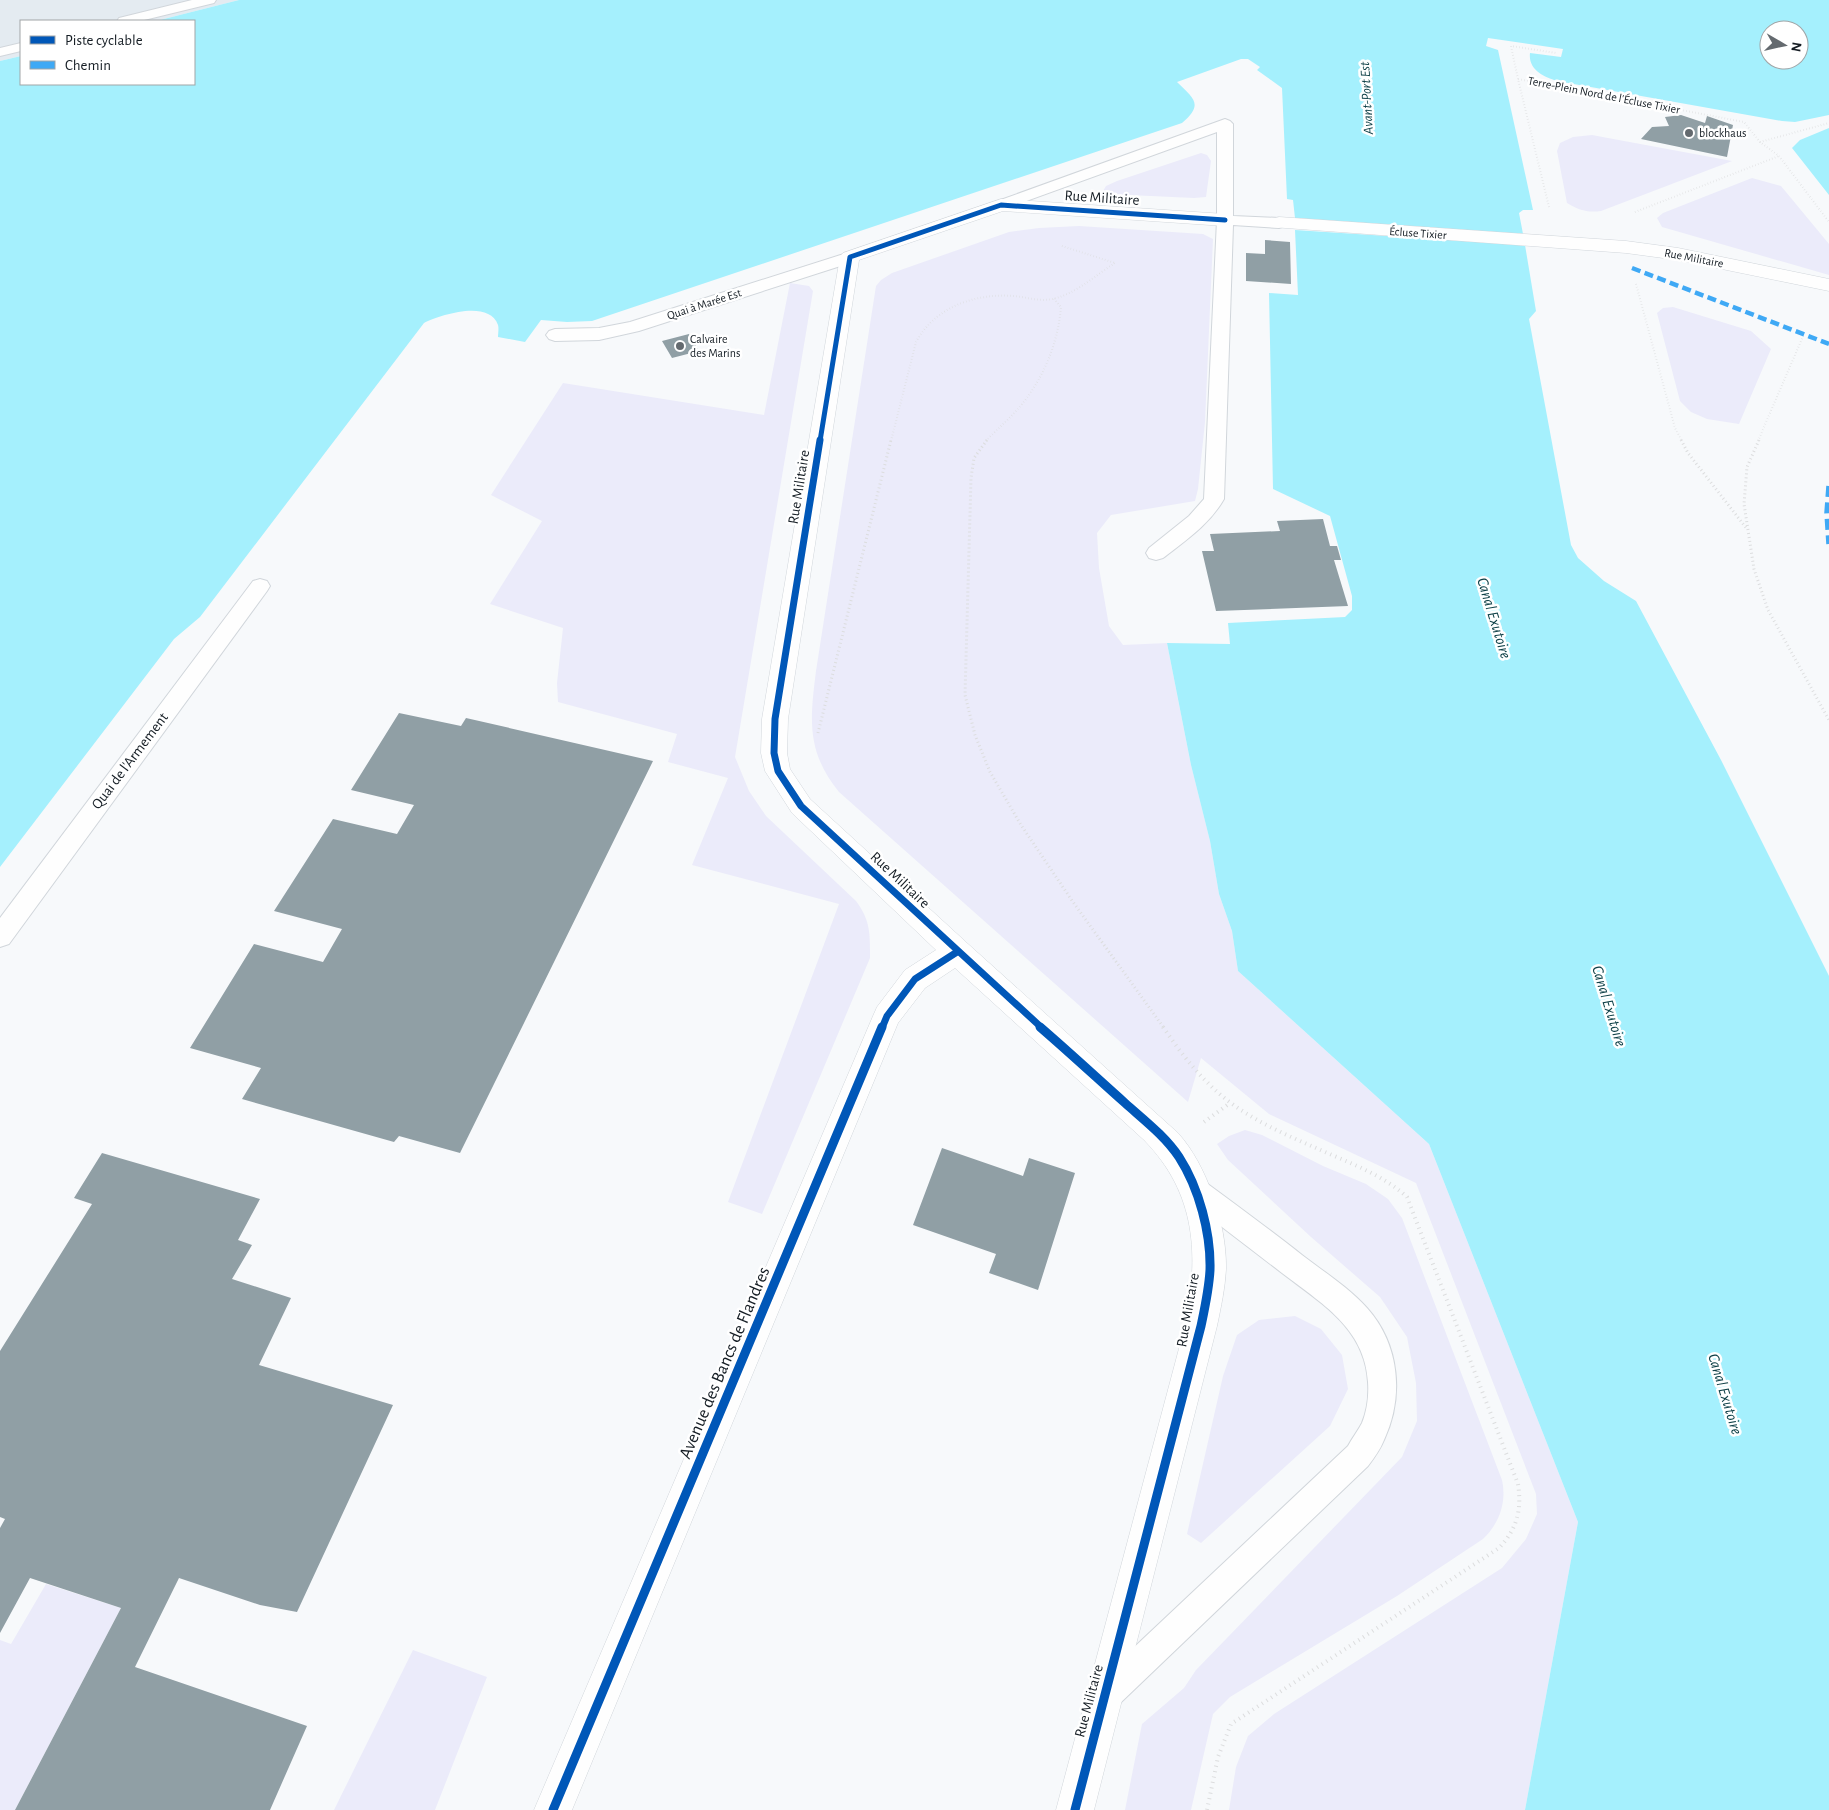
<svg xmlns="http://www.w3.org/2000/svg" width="1829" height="1810" viewBox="0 0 1829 1810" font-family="'Alegreya Sans',sans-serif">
<rect width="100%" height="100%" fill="#f7f9fb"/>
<!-- built -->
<path fill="#e4ebf1" d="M0,0H239L156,21H21V56L0,61Z"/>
<!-- green -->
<path fill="#ebebfa" d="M1592,135L1608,138L1732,161L1601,211C1587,213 1579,210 1567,203L1557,151L1560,143L1573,137Z
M1201,153L1207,155L1211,161L1206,197L1194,198L1107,194L1103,191L1106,186L1117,181Z
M1752,178L1781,186L1829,244V275L1662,227L1657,218L1663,213Z
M1079,226L1203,234L1213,239L1205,422L1198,489L1195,501L1111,515L1097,533L1099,568L1109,626L1123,645L1167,643L1191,765L1210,841L1219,894L1232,931L1238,971L1429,1144L1578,1522L1525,1810H1229L1236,1767L1248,1736L1274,1714L1502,1568L1526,1539L1537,1514L1536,1494L1416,1183L1269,1114L1201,1058L1188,1102L839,792C806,751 810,720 816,671L876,286L881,280L892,273L1009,232L1039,228Z
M790,283L809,286L813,291L735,757L749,791L766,816L856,901C871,921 870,935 870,958L762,1214L728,1202L839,904L692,865L728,778L668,762L677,734L558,702L557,683L563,628L490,604L542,521L491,495L563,383L764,415Z
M1673,307L1751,331L1771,349L1739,424L1707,419L1691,412L1680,401L1657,313L1663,308Z
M1245,1130L1262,1135L1323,1166L1366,1184L1388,1199L1402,1218L1502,1480C1507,1502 1499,1524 1483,1539L1397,1596L1230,1697L1213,1714L1191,1810H1125L1142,1724L1184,1688L1196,1670L1402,1457L1417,1421L1416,1383L1407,1337L1380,1297L1311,1237L1228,1160L1217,1144L1229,1136Z
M1295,1316L1321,1329L1342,1355L1348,1389L1330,1426L1201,1543L1187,1534L1223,1376L1237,1335L1259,1320Z
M46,1584L121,1608L15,1810H0V1640L11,1644Z
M413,1650L487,1677L435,1810H334Z"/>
<!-- water -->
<path fill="#a5f0fd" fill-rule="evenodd" d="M239,0H1829V115L1795,122L1782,121L1557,81C1544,77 1528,70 1530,53L1561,57L1563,49L1488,38L1486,46L1498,50L1533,210H1523L1519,213L1523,234L1295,218L1293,200L1287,199L1282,88L1257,70L1260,67L1248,59H1241L1177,82C1194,99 1204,104 1182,123L592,321L567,322L541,320L525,342L498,337C498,334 499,328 498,325C489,299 440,315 424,323L200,617L174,639L0,867V61L21,56V84H194V21H156ZM1769,30H1799V60H1769Z
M1829,128V195L1792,148L1800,140Z
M1295,230L1525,245L1536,311L1529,319L1571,545L1578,558L1604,581L1636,601L1721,760L1829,976V1810H1525L1578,1522L1429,1144L1238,971L1232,931L1219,894L1210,841L1191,765L1167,643L1230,644L1228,623L1345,617L1352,610V596L1330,516L1273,489L1269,293L1298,295Z"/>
<!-- building -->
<path fill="#909fa5" d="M1681,115L1705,123L1707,116L1733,125L1727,157L1641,139L1652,127L1669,126L1665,117Z
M1265,240L1290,242L1291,284L1246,281V253L1265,254Z
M689,334L699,351L672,358L662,341Z
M1323,519L1330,546H1337L1341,560H1334L1348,606L1216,611L1202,551H1214L1210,534L1280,531L1277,521Z
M399,713L461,726L466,718L653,761L460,1153L399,1136L394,1142L242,1099L261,1068L190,1048L254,944L323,962L342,929L274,911L333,819L397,834L414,805L351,790Z
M942,1148L1023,1176L1029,1158L1075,1173L1038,1290L989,1273L996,1254L913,1225Z
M102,1153L260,1199L238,1240L252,1245L232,1279L291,1298L259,1365L393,1405L297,1612L260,1605L179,1578L135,1667L307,1726L270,1810H15L121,1608L30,1578L0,1633V1528L5,1519L0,1517V1351L92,1204L74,1198Z"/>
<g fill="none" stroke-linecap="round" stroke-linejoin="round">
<defs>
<path id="lane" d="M192,0H216L214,3L140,21H117L119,18Z
M21,43V51L0,56V48Z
M1225,119L1230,121L1233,124V216L1279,218L1285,220L1287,223L1285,226L1279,228L1233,225L1224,499C1209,525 1186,540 1163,558L1156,560L1149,558L1146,553L1149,548L1189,516L1204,499L1217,220V132L1007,208H995L993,205L995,202Z
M850,252L856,253L858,257L856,261L639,331L599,340L555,341L549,339L546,335L549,331L555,329L599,328L630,322Z
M260,579L267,581L270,586L267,591L9,944L0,947V918L253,581Z
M1192,1175L1201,1179C1235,1204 1269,1229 1302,1255C1324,1272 1348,1287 1367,1308C1400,1345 1404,1397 1384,1440C1380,1450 1374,1458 1368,1466L1116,1707L1105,1712L1094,1707L1089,1696L1094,1685L1348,1446C1352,1438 1358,1431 1362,1423C1367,1411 1369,1395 1368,1382C1365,1328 1321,1303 1282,1273C1249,1248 1216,1222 1183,1197L1179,1188L1183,1179Z"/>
<path id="street" d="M1001,199L1225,214L1232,216L1235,220L1232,224L1225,226L1003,211L859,260L788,719L787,753L790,769L810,799L967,943L1178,1133C1207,1165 1227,1225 1226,1269C1225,1288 1221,1307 1217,1326L1094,1810H1056L1185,1326C1199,1256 1197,1194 1144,1140L955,968L925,988L898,1023L572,1810H534L873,1016L877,1007L905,970L936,950L792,813L765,771L761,753L762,719L840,257L843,253Z
M1279,217L1626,241L1678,248L1829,279V291L1678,260L1626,253L1272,227L1269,223L1272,219Z"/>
</defs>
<!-- lane casing -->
<use href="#lane" stroke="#d1d6db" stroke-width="2"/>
<!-- street casing -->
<use href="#street" stroke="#d1d6db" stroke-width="1"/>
<!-- path-far2 -->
<path stroke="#dcddde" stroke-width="2" stroke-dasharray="0.5 2.5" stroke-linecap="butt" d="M1518,79L1511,46L1556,53
M1760,142L1829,123
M1549,207L1518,79L1744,122L1760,142L1779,156L1829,222
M1635,212L1779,156
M1062,246L1115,263
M1636,284L1675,428L1682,441
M891,441L916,342C935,307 975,293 1014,296C1026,297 1040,302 1052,299C1074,295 1096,275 1115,263
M986,441C998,428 1012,417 1023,403C1045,375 1058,342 1061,307L1054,299
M1758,441L1804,334"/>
<!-- path-far1 -->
<path stroke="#dcddde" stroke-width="3" stroke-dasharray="1 3" stroke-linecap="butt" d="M987,440L974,458L971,478L965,695L975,735L990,772L1021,825L1073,902L1164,1028
M1681,440L1688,453L1747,529
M1759,440L1747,467L1744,504L1754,569L1768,610L1829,720
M818,733L891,440"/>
<!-- path -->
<path stroke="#dcddde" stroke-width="4" stroke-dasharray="1 4.5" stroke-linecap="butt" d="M1163,1027C1176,1046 1190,1065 1206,1081C1236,1113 1277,1131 1316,1148C1347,1162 1382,1174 1407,1197L1518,1484C1522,1510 1517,1529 1499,1548L1231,1724L1218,1757L1207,1810
M1204,1122L1230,1103"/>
<!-- lane -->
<use href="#lane" fill="#fefefe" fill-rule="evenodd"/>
<!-- street -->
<use href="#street" fill="#fefefe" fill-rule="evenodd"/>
<!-- quiet-far1 -->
<path stroke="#3fa9f5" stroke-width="4.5" stroke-dasharray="9 4.5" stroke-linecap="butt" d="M1632,268L1829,344"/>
<!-- quiet -->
<path stroke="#3fa9f5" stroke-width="5.5" stroke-dasharray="11 5.5" stroke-linecap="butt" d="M1829,486L1827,513L1829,544"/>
<defs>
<path id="cycleway-far2" d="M820,441L850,257L1001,205L1225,220"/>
<path id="cycleway-far1" d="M820,440L775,719L774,753L778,771L801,806L1042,1028
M882,1028L887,1016L915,979L957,952"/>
<path id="cycleway" d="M1040,1027C1069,1052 1097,1078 1125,1103C1144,1120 1165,1136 1179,1157C1199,1188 1211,1233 1210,1270C1209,1289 1205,1307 1201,1326L1075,1810
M553,1810L882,1027"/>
</defs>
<!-- cycleway-far2 casing -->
<use href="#cycleway-far2" stroke="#fff" stroke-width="7"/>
<!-- cycleway-far1 casing -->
<use href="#cycleway-far1" stroke="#fff" stroke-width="10"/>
<!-- cycleway casing -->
<use href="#cycleway" stroke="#fff" stroke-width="12"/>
<!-- cycleway-far2 -->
<use href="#cycleway-far2" stroke="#0057b8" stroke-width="5"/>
<!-- cycleway-far1 -->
<use href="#cycleway-far1" stroke="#0057b8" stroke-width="7"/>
<!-- cycleway -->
<use href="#cycleway" stroke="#0057b8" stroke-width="9"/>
</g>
<!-- markers -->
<g fill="#646a6f" stroke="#fff" stroke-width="2">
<circle cx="1689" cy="133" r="5"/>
<circle cx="680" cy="346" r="5"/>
</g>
<g text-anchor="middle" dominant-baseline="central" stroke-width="5" stroke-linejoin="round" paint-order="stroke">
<!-- far-street labels -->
<g font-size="12" fill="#151d24" stroke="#fff">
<text transform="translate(1604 95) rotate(11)">Terre-Plein Nord de l'Écluse Tixier</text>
<text transform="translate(1418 233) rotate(4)">Écluse Tixier</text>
<text transform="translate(1694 258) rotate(11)">Rue Militaire</text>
<text transform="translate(704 304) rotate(-18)">Quai à Marée Est</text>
</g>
<!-- far-poi labels -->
<g font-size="12" fill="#151d24" stroke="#fff" text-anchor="start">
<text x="1699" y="133">blockhaus</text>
<text x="690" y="339">Calvaire<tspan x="690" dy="14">des Marins</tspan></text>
</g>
<!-- far-water labels -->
<g font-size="14" font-style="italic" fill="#0f4148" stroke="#fff">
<text transform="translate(1367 98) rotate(-93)">Avant-Port Est</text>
</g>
<!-- street labels -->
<g font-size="15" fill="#151d24" stroke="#fff">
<text transform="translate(1102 198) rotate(4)">Rue Militaire</text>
<text transform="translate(799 487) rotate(-81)">Rue Militaire</text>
<text transform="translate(130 761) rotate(-53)">Quai de l'Armement</text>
<text transform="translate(900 880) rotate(43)">Rue Militaire</text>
<text transform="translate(1188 1310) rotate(-80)">Rue Militaire</text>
<text transform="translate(1089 1701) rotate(-75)">Rue Militaire</text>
</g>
<!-- water labels -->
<g font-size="16" font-style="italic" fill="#0f4148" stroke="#fff">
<text transform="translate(1494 618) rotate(73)">Canal Exutoire</text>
<text transform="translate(1609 1006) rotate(73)">Canal Exutoire</text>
<text transform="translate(1725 1394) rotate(73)">Canal Exutoire</text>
</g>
<!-- near-street labels -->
<g font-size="18" fill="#151d24" stroke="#fff">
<text transform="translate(725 1363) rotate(-67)">Avenue des Bancs de Flandres</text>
</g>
</g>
<!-- legend -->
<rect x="20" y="20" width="175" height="65" fill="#ffffff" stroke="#a1a5a7"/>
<rect x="30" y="36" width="25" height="8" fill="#0057b8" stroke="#a1a5a7"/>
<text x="65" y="45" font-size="15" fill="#151d24">Piste cyclable</text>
<rect x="30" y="61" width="25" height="8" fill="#3fa9f5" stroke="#a1a5a7"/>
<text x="65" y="70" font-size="15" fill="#151d24">Chemin</text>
<!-- north arrow -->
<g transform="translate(1784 45) rotate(99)"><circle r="24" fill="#ffffff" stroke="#a1a5a7"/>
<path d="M0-4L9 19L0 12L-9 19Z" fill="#646a6f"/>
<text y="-8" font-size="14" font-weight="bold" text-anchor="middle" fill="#151d24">N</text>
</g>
</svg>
